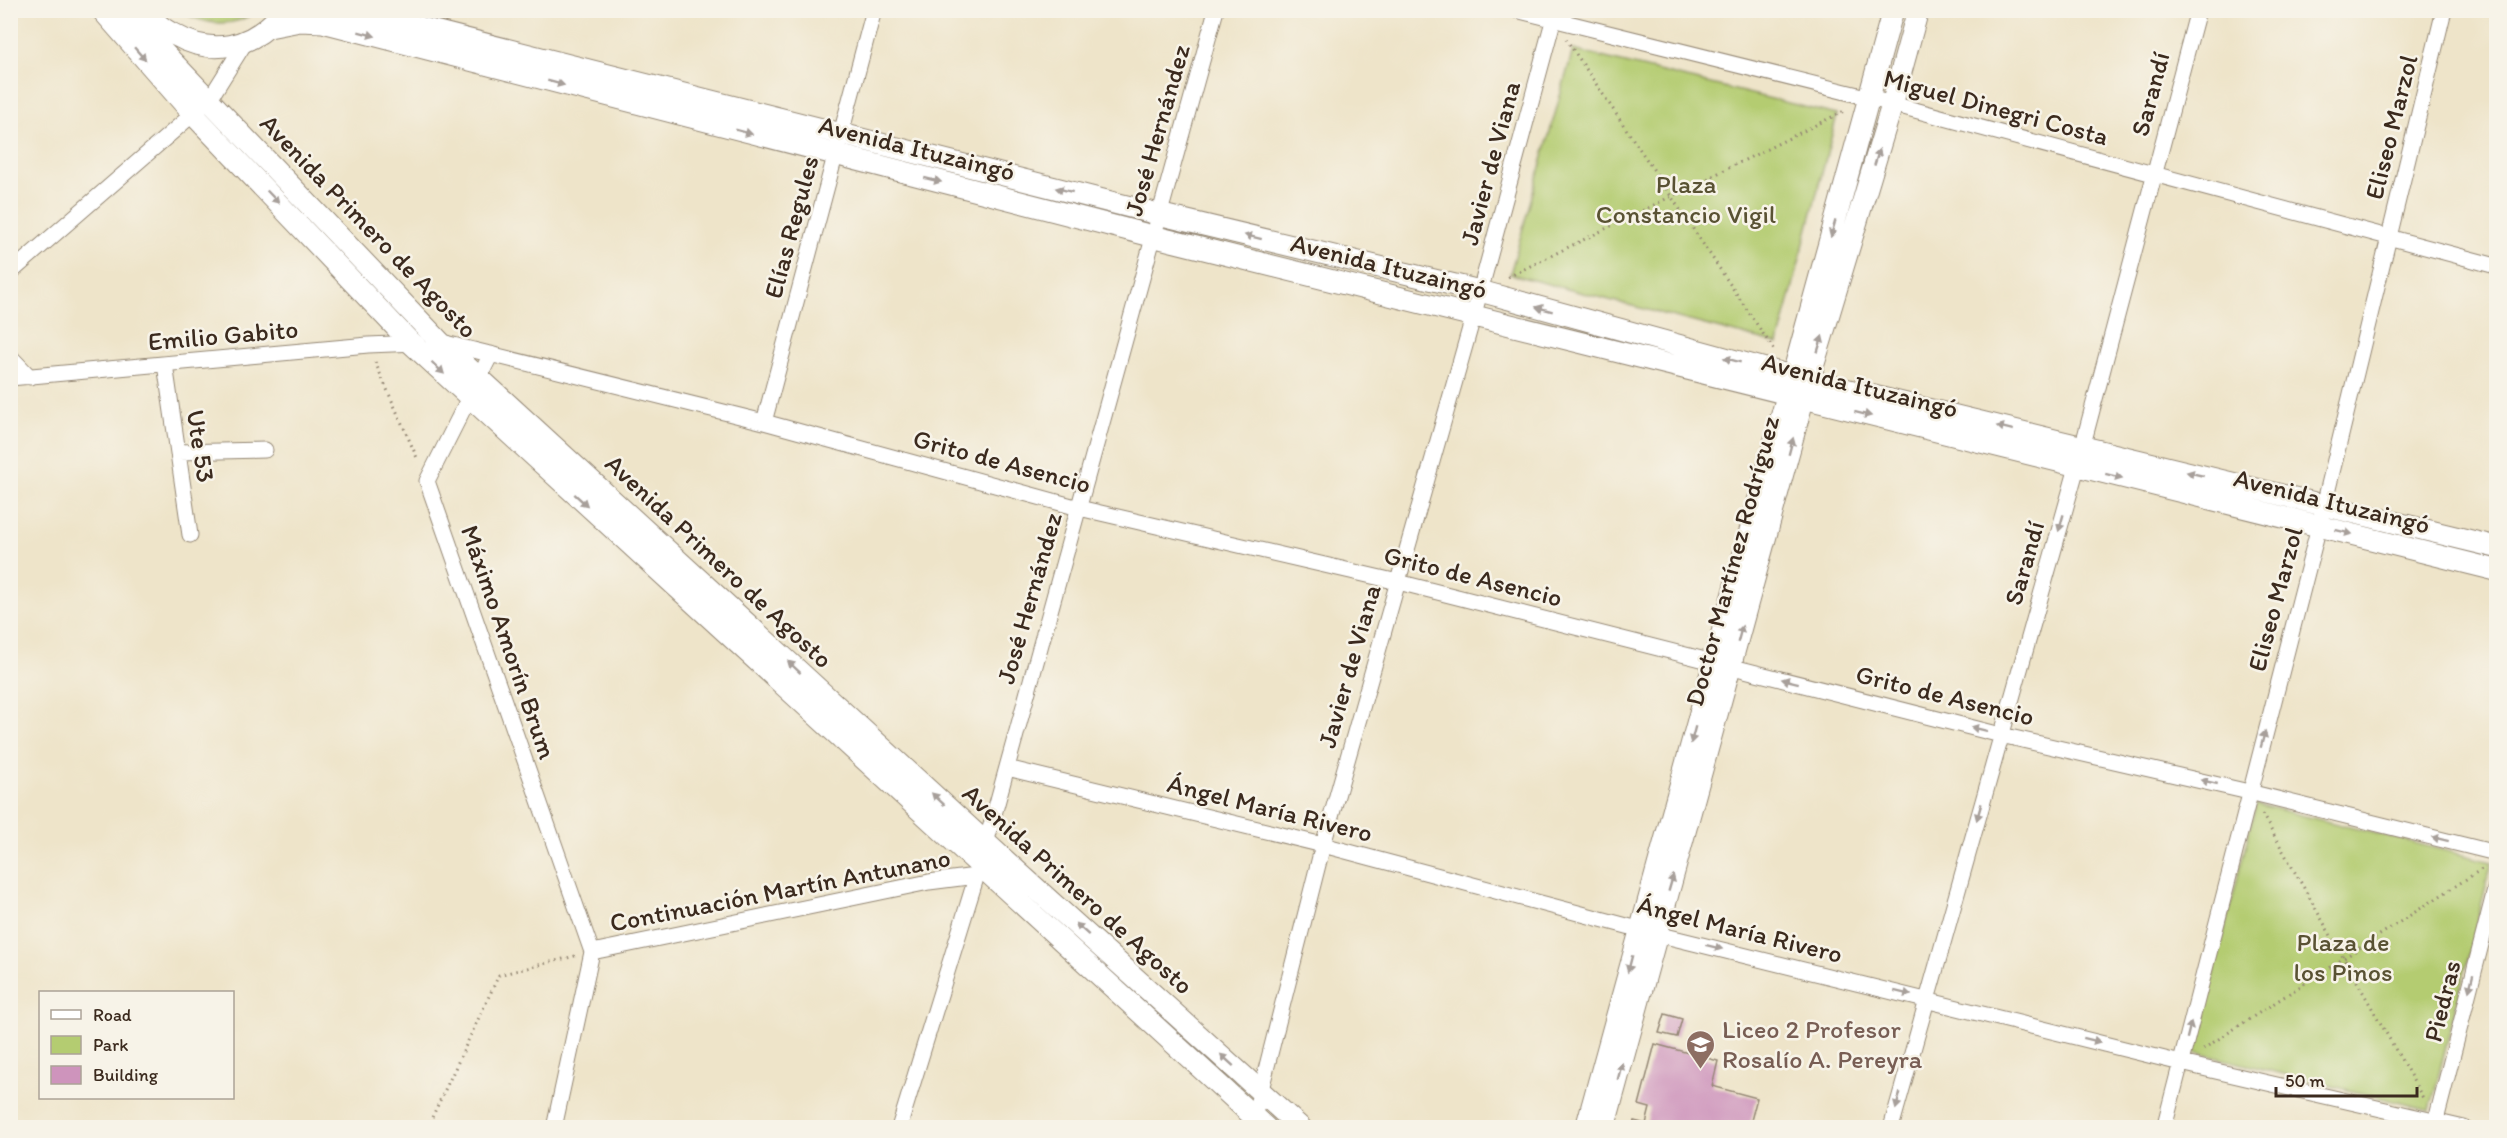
<svg xmlns="http://www.w3.org/2000/svg" width="2507" height="1138" viewBox="0 0 2507 1138" font-family="Itim,sans-serif">
<rect width="100%" height="100%" fill="#f7f3e8"/>
<filter id="ink" filterUnits="userSpaceOnUse"><feTurbulence type="fractalNoise" baseFrequency=".0167" numOctaves="2"/><feDisplacementMap in="SourceGraphic" scale="12" xChannelSelector="R" yChannelSelector="G"/><feConvolveMatrix kernelMatrix="1 2 1 2 8 2 1 2 1" color-interpolation-filters="sRGB"/></filter>
<filter id="wash" filterUnits="userSpaceOnUse"><feTurbulence type="fractalNoise" baseFrequency=".008" numOctaves="4" result="noise"/><feDisplacementMap in="SourceGraphic" scale="24" xChannelSelector="R" yChannelSelector="G"/><feGaussianBlur stdDeviation="1.35" result="paint"/><feColorMatrix in="noise" values="0 0 0 0 0 0 0 0 0 0 0 0 0 0 0 0 0 1.4 0 .05"/><feComposite in="paint" operator="in"/></filter>
<g filter="url(#wash)">
<rect width="100%" height="100%" fill="#eee4c9"/>
<!-- green -->
<path fill="#b4cc71" stroke="#787b48" stroke-width="1.5" d="M181,11H256C235,29 202,25 181,11Z
M1573,50L1837,115L1778,344L1510,274Z
M2256,804L2492,862L2430,1110L2194,1052Z"/>
<g id="blocks">
<!-- building -->
<path fill="#ce94bc" d="M1665,1014L1682,1019L1677,1037L1659,1033Z
M1655,1044L1718,1061L1712,1086L1757,1098L1749,1128H1632L1634,1121L1646,1124L1650,1108L1639,1105Z"/>
</g>
</g>
<g filter="url(#ink)">
<use href="#blocks" fill-opacity="0" stroke="#948774" stroke-width="1.5"/>
<g fill="none" stroke-linecap="round" stroke-linejoin="round">
<defs>
<path id="street" d="M1516,10L1870,98L2496,266
M10,273L209,100L246,41
M441,342L764,422L1079,508L1398,582L2001,735L2249,792L2496,853
M491,354L427,481L592,952
M10,356L30,377
M165,364L190,535
M10,378L368,345L417,343
M764,422L874,10
M178,452L265,450
M1007,768L1323,845L1657,934L2181,1063L2464,1128
M592,952L929,882L976,876
M1252,1125L1323,845L1474,314L1556,10
M554,1128L592,952
M899,1128L980,865L1216,10
M1891,1128L2077,467L2198,10
M2164,1128L2319,526L2444,10
M2434,1128L2496,886"/>
<path id="secondary" d="M102,10L194,115L412,344L1266,1128
M123,10L440,342L986,843L1301,1128
M148,10C154,23 163,29 175,35C212,56 250,48 278,17
M351,10L1158,214L1480,291L1791,376L2496,547
M269,27L300,21L323,22L1152,236L2496,570
M1586,1128L1893,10
M1604,1128L1803,400L1892,105L1918,10"/>
</defs>
<!-- street casing -->
<use href="#street" stroke="#948774" stroke-width="17"/>
<!-- secondary casing -->
<use href="#secondary" stroke="#948774" stroke-width="23"/>
<!-- path -->
<path stroke="#948774" stroke-width="3" stroke-dasharray="1.5 4.5" stroke-linecap="butt" d="M1566,39L1774,350
M1508,277L1844,111
M375,362L418,460
M2262,814L2423,1098
M2203,1049L2485,867
M427,1128L499,975L575,956"/>
<!-- street -->
<use href="#street" stroke="#fff" stroke-width="15"/>
<!-- secondary -->
<use href="#secondary" stroke="#fff" stroke-width="21"/>
</g>
<!-- one-way arrows -->
<defs><path id="oneway-solid" d="M-6-.8H1V-3.2L6.5 0L1 3.2V.8H-6Z" transform="scale(1.5)"/></defs>
<g fill="#a79f9a">
<use href="#oneway-solid" transform="translate(367 34) rotate(15)"/>
<use href="#oneway-solid" transform="translate(140 54) rotate(49)"/>
<use href="#oneway-solid" transform="translate(556 83) rotate(15)"/>
<use href="#oneway-solid" transform="translate(744 132) rotate(15)"/>
<use href="#oneway-solid" transform="translate(1877 157) rotate(-73)"/>
<use href="#oneway-solid" transform="translate(933 180) rotate(14)"/>
<use href="#oneway-solid" transform="translate(1064 190) rotate(-166)"/>
<use href="#oneway-solid" transform="translate(273 197) rotate(46)"/>
<use href="#oneway-solid" transform="translate(1833 229) rotate(106)"/>
<use href="#oneway-solid" transform="translate(1253 237) rotate(-166)"/>
<use href="#oneway-solid" transform="translate(1544 309) rotate(-165)"/>
<use href="#oneway-solid" transform="translate(1820 344) rotate(-73)"/>
<use href="#oneway-solid" transform="translate(1732 360) rotate(-165)"/>
<use href="#oneway-solid" transform="translate(438 368) rotate(44)"/>
<use href="#oneway-solid" transform="translate(1863 414) rotate(14)"/>
<use href="#oneway-solid" transform="translate(2005 428) rotate(-166)"/>
<use href="#oneway-solid" transform="translate(1791 446) rotate(-75)"/>
<use href="#oneway-solid" transform="translate(2195 474) rotate(-167)"/>
<use href="#oneway-solid" transform="translate(2114 476) rotate(14)"/>
<use href="#oneway-solid" transform="translate(581 500) rotate(42)"/>
<use href="#oneway-solid" transform="translate(2061 523) rotate(106)"/>
<use href="#oneway-solid" transform="translate(2344 532) rotate(14)"/>
<use href="#oneway-solid" transform="translate(1740 634) rotate(-75)"/>
<use href="#oneway-solid" transform="translate(794 667) rotate(-137)"/>
<use href="#oneway-solid" transform="translate(1790 681) rotate(-166)"/>
<use href="#oneway-solid" transform="translate(1979 729) rotate(-166)"/>
<use href="#oneway-solid" transform="translate(1693 735) rotate(105)"/>
<use href="#oneway-solid" transform="translate(2263 739) rotate(-75)"/>
<use href="#oneway-solid" transform="translate(2209 782) rotate(-167)"/>
<use href="#oneway-solid" transform="translate(938 799) rotate(-137)"/>
<use href="#oneway-solid" transform="translate(1979 812) rotate(106)"/>
<use href="#oneway-solid" transform="translate(2440 839) rotate(-166)"/>
<use href="#oneway-solid" transform="translate(1671 883) rotate(-74)"/>
<use href="#oneway-solid" transform="translate(1082 929) rotate(-138)"/>
<use href="#oneway-solid" transform="translate(1714 947) rotate(14)"/>
<use href="#oneway-solid" transform="translate(1630 964) rotate(105)"/>
<use href="#oneway-solid" transform="translate(2471 983) rotate(104)"/>
<use href="#oneway-solid" transform="translate(1903 993) rotate(14)"/>
<use href="#oneway-solid" transform="translate(2189 1030) rotate(-76)"/>
<use href="#oneway-solid" transform="translate(2092 1040) rotate(14)"/>
<use href="#oneway-solid" transform="translate(1227 1060) rotate(-138)"/>
<use href="#oneway-solid" transform="translate(1620 1071) rotate(-75)"/>
<use href="#oneway-solid" transform="translate(1898 1101) rotate(105)"/>
</g>
</g>
<!-- icons -->
<defs>
<symbol id="school-pin" viewBox="-11 -11 22 30"><path d="M0 17L-7.5 6A9.5 9.5 0 1 1 7.5 6Z" fill="#8d6e63" stroke="#f7f3e8"/><path d="M0-5L7-2L0 1L-7-2ZM-4 1L0 2.5L4 1V4Q0 6-4 4Z" fill="#fff"/></symbol>
</defs>
<g fill-rule="evenodd">
<use href="#school-pin" x="1684" y="1028" width="33" height="45"/>
</g>
<g text-anchor="middle" dominant-baseline="central" stroke-width="5" stroke-linejoin="round" paint-order="stroke">
<!-- street labels -->
<g font-size="26" fill="#3b2a1e" stroke="#f7f3e8">
<text transform="translate(2150 94) rotate(-75)">Sarandí</text>
<text transform="translate(1996 107) rotate(15)">Miguel Dinegri Costa</text>
<text transform="translate(2391 127) rotate(-76)">Eliseo Marzol</text>
<text transform="translate(1157 130) rotate(-74)">José Hernández</text>
<text transform="translate(917 148) rotate(14)">Avenida Ituzaingó</text>
<text transform="translate(1490 163) rotate(-75)">Javier de Viana</text>
<text transform="translate(369 226) rotate(46)">Avenida Primero de Agosto</text>
<text transform="translate(791 227) rotate(-75)">Elías Regules</text>
<text transform="translate(1389 266) rotate(14)">Avenida Ituzaingó</text>
<text transform="translate(223 335) rotate(-5)">Emilio Gabito</text>
<text transform="translate(1860 385) rotate(14)">Avenida Ituzaingó</text>
<text transform="translate(201 446) rotate(81)">Ute 53</text>
<text transform="translate(1002 461) rotate(15)">Grito de Asencio</text>
<text transform="translate(2332 501) rotate(14)">Avenida Ituzaingó</text>
<text transform="translate(719 561) rotate(43)">Avenida Primero de Agosto</text>
<text transform="translate(1732 561) rotate(-75)">Doctor Martínez Rodríguez</text>
<text transform="translate(2024 563) rotate(-74)">Sarandí</text>
<text transform="translate(1473 576) rotate(14)">Grito de Asencio</text>
<text transform="translate(1029 598) rotate(-74)">José Hernández</text>
<text transform="translate(2275 599) rotate(-75)">Eliseo Marzol</text>
<text transform="translate(509 642) rotate(71)">Máximo Amorín Brum</text>
<text transform="translate(1349 666) rotate(-74)">Javier de Viana</text>
<text transform="translate(1945 695) rotate(14)">Grito de Asencio</text>
<text transform="translate(1270 808) rotate(14)">Ángel María Rivero</text>
<text transform="translate(1078 889) rotate(42)">Avenida Primero de Agosto</text>
<text transform="translate(780 890) rotate(-11)">Continuación Martín Antunano</text>
<text transform="translate(1740 929) rotate(14)">Ángel María Rivero</text>
<text transform="translate(2442 1001) rotate(-76)">Piedras</text>
</g>
<!-- park labels -->
<g font-size="26" fill="#595233" stroke="#f7f3e8">
<text x="1686" y="184">Plaza<tspan x="1686" dy="30">Constancio Vigil</tspan></text>
<text x="2343" y="942">Plaza de<tspan x="2343" dy="30">los Pinos</tspan></text>
</g>
<!-- education labels -->
<g font-size="26" fill="#785e54" stroke="#f7f3e8" text-anchor="start">
<text x="1722" y="1029">Liceo 2 Profesor<tspan x="1722" dy="30">Rosalío A. Pereyra</tspan></text>
</g>
</g>
<!-- margin -->
<rect width="2507" height="1138" fill="none" stroke="#f7f3e8" stroke-width="36"/>
<!-- legend -->
<rect x="39" y="991" width="195" height="108" fill="#f7f3e8" stroke="#aca397" stroke-width="1.5"/>
<rect x="51" y="1010" width="30" height="9" fill="#ffffff" stroke="#aca397" stroke-width="1.5"/>
<text x="93" y="1021" font-size="18" fill="#3b2a1e">Road</text>
<rect x="51" y="1036" width="30" height="18" fill="#b4cc71" stroke="#aca397" stroke-width="1.5"/>
<text x="93" y="1051" font-size="18" fill="#3b2a1e">Park</text>
<rect x="51" y="1066" width="30" height="18" fill="#ce94bc" stroke="#aca397" stroke-width="1.5"/>
<text x="93" y="1081" font-size="18" fill="#3b2a1e">Building</text>
<!-- scale -->
<path d="M2276 1087v9h141v-9" fill="none" stroke="#3b2a1e" stroke-width="3"/>
<text x="2285" y="1087" font-size="18" fill="#3b2a1e" stroke="#f7f3e8" stroke-width="4.5" paint-order="stroke">50 m</text>
</svg>
